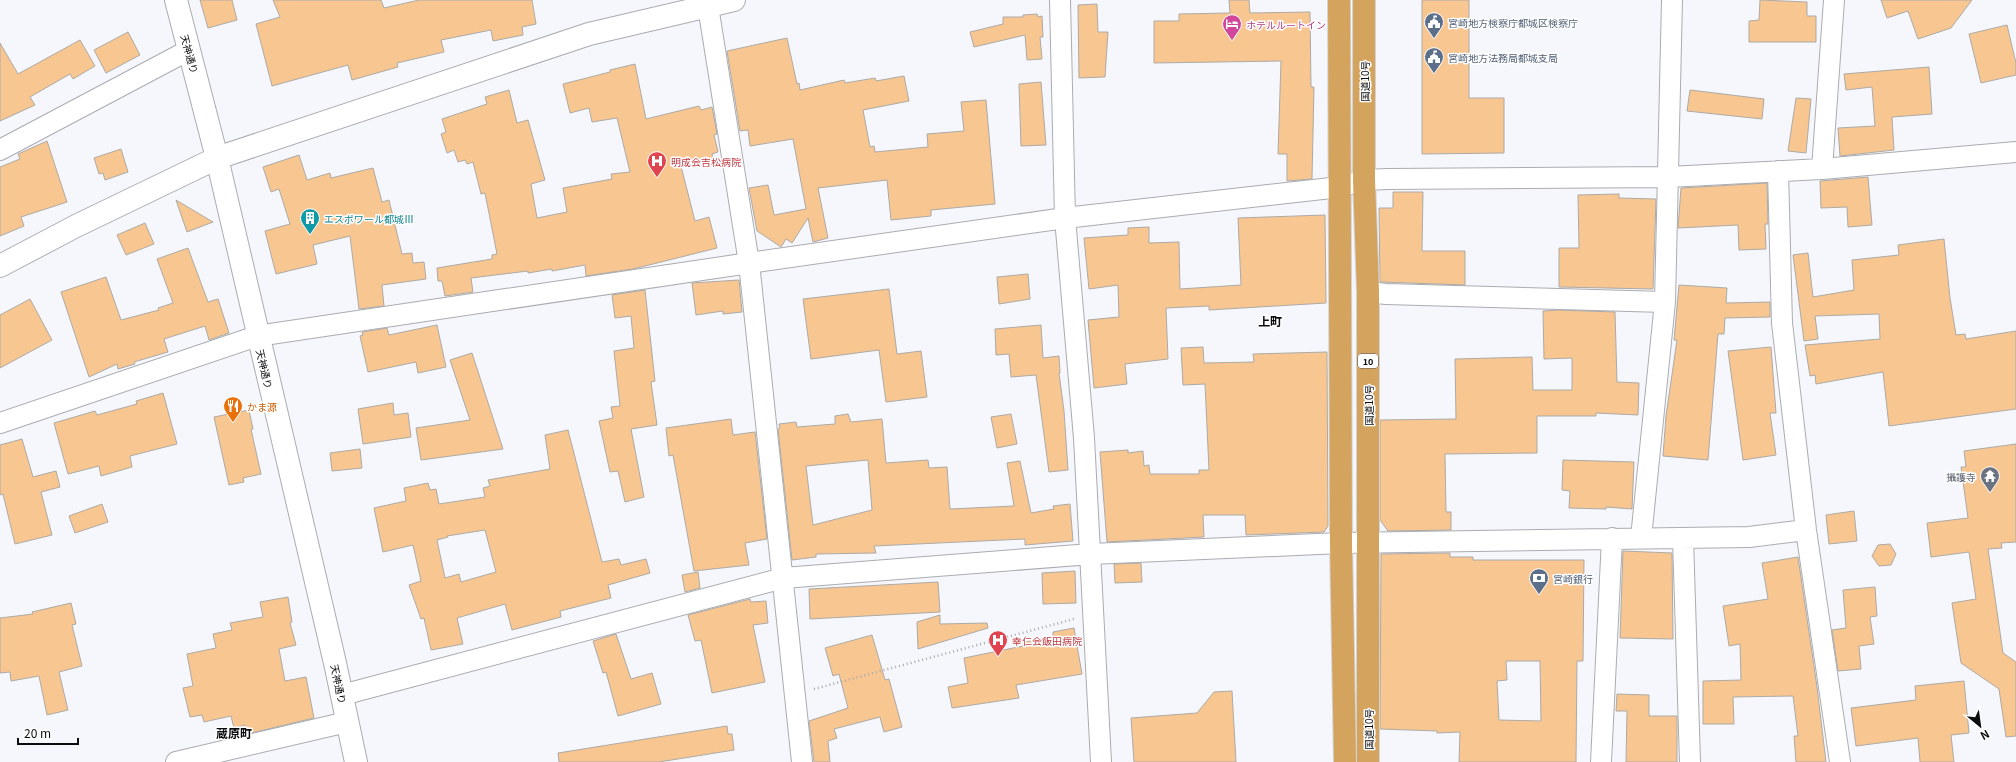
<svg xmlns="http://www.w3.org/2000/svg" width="2016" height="762" viewBox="0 0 2016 762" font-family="Georgia,'Noto Sans JP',serif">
<rect width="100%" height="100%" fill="#f5f7fc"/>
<!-- building -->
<path fill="#f8c690" stroke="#adaaa6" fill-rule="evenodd" d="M200,0H232L237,20L208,28Z
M273,0H381L384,8L419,0H532L536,24L522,27L523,35L493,41L491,30L441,40L444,52L397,63L398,67L352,80L348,65L272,86L256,24L280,17Z
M1229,0H1249L1250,13L1310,12L1311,87H1314L1312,179L1287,181V154H1278L1281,61L1154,63V21H1179V14L1230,13Z
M1422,0H1469V98H1504V153L1422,154Z
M1760,0L1807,2V16H1816V42H1749V21L1759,20Z
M1881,0H1972L1951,28L1918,39L1908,11L1887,18Z
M1097,4L1098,32H1108L1105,77L1079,78L1078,5Z
M1037,14L1038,17L1042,16L1043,37H1040L1042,59L1027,60L1025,35L974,47L970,32L1003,24V17H1023V15Z
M2007,25L2016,63V75L1981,83L1969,34Z
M128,32L140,55L106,73L94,50Z
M787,38L797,84L799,83L800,90L844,80L845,83L875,78L876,81L904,76L909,101L863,110L870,147L874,146L875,152L928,147L927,134L964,131L961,102L986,100L995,204L931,210V216L891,220L887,180L818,188L828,238L813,242L808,218L792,243L786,239L781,247L757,231L749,188L768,185L774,215L806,209L793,139L750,146L748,130L740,131L727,51Z
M80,40L95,66L73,79L70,74L30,97L35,105L0,121V43L18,74Z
M635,64L646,119L699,106L701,110L712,107L717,134L714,135L718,152L712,154L713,158L681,166L695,221L709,217L717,248L633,269L586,276L585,265L552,271V269L528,273V271L471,278L473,292L445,296L442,281H438L437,268L492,259V255L497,254L485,193L481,194L473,162L467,164L465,160L458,162L454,150L447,153L441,134L446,132L442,119L487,104L485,97L509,90L517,123L528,120L545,180L531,184L537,218L567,212L563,188L612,179L611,174L630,172L617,118L592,122L589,108L570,113L563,84L610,72V70Z
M1929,67L1932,114L1892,117L1894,150L1840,156L1838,128L1875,126L1872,87L1846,90L1844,74Z
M1041,82L1046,145L1021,146L1019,84Z
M1690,90L1764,99L1762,119L1687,111Z
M1796,98L1811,99L1806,153L1788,151Z
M47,141L67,202L21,217L24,226L0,236V167L20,159L18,154Z
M121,149L128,172L105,180L103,173L99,174L94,158Z
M299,155L307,180L330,173L331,178L373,168L382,202L389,200L402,254L412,253L413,263L424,262L426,279L382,285L384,306L359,309L350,236L313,245L317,264L276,274L265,231L290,224L279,189L271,192L263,167Z
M1868,177L1872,225L1848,227L1847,207L1821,208L1820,181Z
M1767,183L1768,224H1765L1766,249L1739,250L1738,225L1678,228L1681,188Z
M1393,192H1423L1422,251H1465V285L1380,282L1379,208H1393Z
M1619,194V198L1656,199L1653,289L1559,287V248H1579L1578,195Z
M176,200L213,222L187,232Z
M1325,215L1326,303L1209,310V306L1166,308L1168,359L1125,364L1127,384L1094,388L1088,320L1119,317L1118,285L1089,289L1084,238L1128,235V228L1149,227V243L1179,242L1180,289L1241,285L1238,218Z
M145,223L154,244L126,255L117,235Z
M1944,239L1950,298L1956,335L1965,334L1966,339L2016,331V409L1889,426L1883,372L1816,384L1815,375L1810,376L1805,345L1880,339L1879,314L1815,316L1818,339L1804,341L1793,255L1808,253L1813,297L1854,290L1852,260L1899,255L1898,245Z
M188,248L208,302L218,299L229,333L209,340L205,326L164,339L168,352L134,362L135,364L118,369L117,364L89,377L61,292L106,277L121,320L159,310L158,308L173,303L157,259Z
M1028,274L1030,299L999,304L997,277Z
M739,280L742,312L723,314V311L696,315L692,283Z
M1679,285L1727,288L1726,303L1770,302V317L1725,318L1724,334H1718L1708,460L1663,456L1666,416L1677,340H1674Z
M889,289L897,354L921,351L927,397L886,402L879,350L811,359L803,299Z
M645,290L655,381L651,382L657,425L631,429L644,497L625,502L618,471L610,472L599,421L613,418L611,407L620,406L614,351L634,348L631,316L615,318L612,295Z
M30,299L52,340L0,368V315Z
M1559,310L1615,312L1617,382L1639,383L1638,415L1596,413V416H1537V453L1445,454L1446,512H1451V530L1388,531L1380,520V420L1456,419L1455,359L1532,357L1533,390H1572V358L1544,359L1543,311Z
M437,325L446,367L418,373L416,362L368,372L360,336L363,335L362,332L387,328L389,335Z
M1041,325L1043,358L1059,356L1060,373H1059L1064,411L1068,470L1049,472L1036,375L1011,377L1009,354L996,355L995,329Z
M1203,347L1204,363L1254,362L1253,354L1327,352L1328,526L1324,532L1246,535L1245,515H1203L1204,537L1107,542L1100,452L1128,450V453L1143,451L1144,466L1149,465L1150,474H1199V470H1209L1205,384L1183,385L1181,348Z
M1771,347L1776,413H1770L1776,455L1743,460L1728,351Z
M472,353L503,449L421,460L416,428L470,420L450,360Z
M163,393L177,444L130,456L132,467L101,476L99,466L68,474L54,423L95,411L97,415L137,404L136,401Z
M393,403L394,415L408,413L411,437L363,444L358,409Z
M249,410L253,429H251L261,474L243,478L244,482L229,485L214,417Z
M848,414L851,422L882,419L886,463L928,460L929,468L947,467L950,509L1014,506L1007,463L1020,461L1031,513L1054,509L1053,506L1070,504L1073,541L1025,545V539L874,546L876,553L816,554V557L792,560L778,429L780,428L779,424L796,422L797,427L835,424V416ZM868,460L872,510L813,525L806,466Z
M1011,414L1017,444L997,448L991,417Z
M731,419L733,435L755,432L767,539L745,543L749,565L694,571L673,455L669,456L666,428Z
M568,430L602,562L619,559L621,565L646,559L650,573L608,585L611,598L560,611L561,617L512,630L505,604L457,618L463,644L431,650L424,618L421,619L409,585L421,581L413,545L383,552L374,508L406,501L404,488L428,483L430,490L436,489L439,504L485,497L483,488L490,486L488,480L550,469L545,435ZM485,530L496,572L461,582L459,574L445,578L437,540L448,537L447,536Z
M22,439L33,477L56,471L60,487L41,492L52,535L15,544L3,494L0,495V445Z
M2016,444V542L2001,543L2002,548L1988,549L2003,653L2016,662V736L2006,737L1999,689L1961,663L1952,603L1976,599L1969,552L1931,557L1927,523L1968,518L1961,467H1966L1964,451Z
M360,449L362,468L332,471L330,453Z
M1563,460L1634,462L1632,509L1606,507V509L1569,508L1570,491L1562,490Z
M102,504L108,522L75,533L69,516Z
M1854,511L1857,541L1829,544L1826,515Z
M1890,544L1896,554L1891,565L1879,566L1872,556L1878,545Z
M1623,551L1672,553L1673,639L1620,638Z
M1450,553V557H1473V560H1584L1583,661H1577L1576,762H1459L1460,732L1437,733V731L1380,729L1381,554ZM1506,661H1540L1541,721L1499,720L1497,681L1507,680Z
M1798,557L1817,687L1826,762H1796L1794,736H1798L1793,696L1733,697L1734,724H1703V681L1741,680L1740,644L1729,646L1723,606L1768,599L1762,563Z
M1141,563L1142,582L1115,583L1114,564Z
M1075,571L1076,603L1043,604L1042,573Z
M698,572L700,588L685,592L682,575Z
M938,582L940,612L810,619L809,589Z
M1875,587L1877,616L1870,617L1874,644L1859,646L1861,669L1838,671L1832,630L1846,628L1843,590Z
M288,597L292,622L290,623L296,645L279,649L285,681L306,677L314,718L247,734L245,725L234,728L231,716L204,722L202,715L190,717L183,688L193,686L187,654L216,648L213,634L232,630L230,623L263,617L260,602Z
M750,599L751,602L766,601L768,623L753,625L765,682L712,693L701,640L695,641L688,615Z
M71,603L76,624L72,625L82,666L59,672L68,710L47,715L39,676L11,681L10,672L0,673V618L33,614L32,612Z
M940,615V624L987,623L988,628L918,649L917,622Z
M1074,628L1082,674L1016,685L1019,698L952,708L948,687L968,683L964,658L1023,646V642L1053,637V632Z
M616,634L631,679L652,673L661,704L618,716L606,672L603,673L593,641Z
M872,635L885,680L889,679L902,727L884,732L880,717L834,729L837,738L828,741L830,762H814L809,721L848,708L839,674L833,676L825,648Z
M1964,681L1969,733L1951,735L1954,762H1920L1918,738L1856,746L1851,708L1916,700L1915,686Z
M1232,691L1236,762H1134L1131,718L1197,713L1214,692Z
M1617,694L1649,695V716H1677V762H1626L1627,711H1616Z
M727,726L728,734H732L734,750L659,762H559L558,753Z"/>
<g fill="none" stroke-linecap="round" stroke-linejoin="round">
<defs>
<path id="street" d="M707,0L749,263L802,762
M1060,0L1065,218L1084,438L1101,762
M0,150L189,50
M1822,169L1834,0
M1778,171L1782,323L1806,530L1840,762
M1368,292L1386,294L1665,302
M0,423L257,336L749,263L1065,218L1340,187L1364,180L1388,179L1668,177L1822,169L2016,152
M1641,538L1665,302L1672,0
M1683,538L1690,762
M342,695L783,578L1091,554L1341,543L1749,537L1806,530
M176,762L347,722
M1601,762L1612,538"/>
<path id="secondary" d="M176,0L217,158L335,663L356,762
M0,266L76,226L217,158L589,34L734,0"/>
<path id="highway" d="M1339,0L1341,543L1345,762
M1364,0V180L1368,292V762"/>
</defs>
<!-- street casing -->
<use href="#street" stroke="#aaacb0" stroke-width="22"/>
<!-- secondary casing -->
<use href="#secondary" stroke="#aaacb0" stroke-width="24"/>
<!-- highway casing -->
<use href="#highway" stroke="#d3d3d4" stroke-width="24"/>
<!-- path -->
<path stroke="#a7a9ad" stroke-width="2.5" stroke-dasharray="1 3" stroke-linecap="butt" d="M814,689L1074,619"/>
<!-- street -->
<use href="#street" stroke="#fff" stroke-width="20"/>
<!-- secondary -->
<use href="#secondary" stroke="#fff" stroke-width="22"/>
<!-- highway -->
<use href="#highway" stroke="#d4a35e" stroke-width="22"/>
</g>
<!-- icons -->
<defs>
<symbol id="civic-pin" viewBox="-11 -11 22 30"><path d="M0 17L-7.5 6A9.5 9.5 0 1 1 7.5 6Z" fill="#5c6f8a" stroke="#fff"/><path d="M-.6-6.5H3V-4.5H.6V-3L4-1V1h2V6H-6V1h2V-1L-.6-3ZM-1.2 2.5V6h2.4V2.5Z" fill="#fff"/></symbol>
<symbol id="hotel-pin" viewBox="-11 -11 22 30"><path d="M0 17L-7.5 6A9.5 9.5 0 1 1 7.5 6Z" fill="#d1479c" stroke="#fff"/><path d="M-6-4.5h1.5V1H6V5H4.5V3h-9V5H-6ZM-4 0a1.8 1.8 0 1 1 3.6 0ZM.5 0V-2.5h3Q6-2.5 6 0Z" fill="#fff"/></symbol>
<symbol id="hospital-pin" viewBox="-11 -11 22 30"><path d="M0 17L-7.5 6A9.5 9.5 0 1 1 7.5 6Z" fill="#e0444e" stroke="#fff"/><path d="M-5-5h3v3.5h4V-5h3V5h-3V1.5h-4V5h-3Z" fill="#fff"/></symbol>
<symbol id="building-pin" viewBox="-11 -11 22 30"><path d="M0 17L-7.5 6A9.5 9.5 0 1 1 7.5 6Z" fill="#0f9aa8" stroke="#fff"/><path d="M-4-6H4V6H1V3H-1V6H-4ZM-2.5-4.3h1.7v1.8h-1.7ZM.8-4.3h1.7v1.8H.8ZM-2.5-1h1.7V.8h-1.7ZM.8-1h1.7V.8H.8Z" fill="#fff"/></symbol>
<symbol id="restaurant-pin" viewBox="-11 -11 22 30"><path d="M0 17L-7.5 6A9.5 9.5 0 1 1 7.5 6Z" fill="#e8710a" stroke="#fff"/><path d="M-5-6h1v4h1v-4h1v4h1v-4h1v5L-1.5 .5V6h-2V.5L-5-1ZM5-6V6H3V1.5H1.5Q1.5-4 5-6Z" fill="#fff"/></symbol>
<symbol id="temple-pin" viewBox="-11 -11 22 30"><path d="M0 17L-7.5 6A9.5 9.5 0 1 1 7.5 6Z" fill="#6b7280" stroke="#fff"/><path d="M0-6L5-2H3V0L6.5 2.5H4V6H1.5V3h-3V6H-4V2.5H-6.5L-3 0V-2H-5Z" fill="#fff"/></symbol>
<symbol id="bank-pin" viewBox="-11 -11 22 30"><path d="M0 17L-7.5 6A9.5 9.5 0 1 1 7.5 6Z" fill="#5c6f8a" stroke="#fff"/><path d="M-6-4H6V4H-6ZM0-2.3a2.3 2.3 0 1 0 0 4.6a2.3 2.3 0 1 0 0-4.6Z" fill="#fff"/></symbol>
</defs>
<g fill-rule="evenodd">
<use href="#civic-pin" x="1423" y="11" width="22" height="30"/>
<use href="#hotel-pin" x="1221" y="13" width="22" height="30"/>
<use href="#civic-pin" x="1423" y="46" width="22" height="30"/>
<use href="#hospital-pin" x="646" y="150" width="22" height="30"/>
<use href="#building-pin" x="299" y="207" width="22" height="30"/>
<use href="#restaurant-pin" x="222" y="395" width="22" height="30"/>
<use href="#temple-pin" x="1979" y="465" width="22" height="30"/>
<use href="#bank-pin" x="1528" y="567" width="22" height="30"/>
<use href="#hospital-pin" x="987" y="629" width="22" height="30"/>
</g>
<g text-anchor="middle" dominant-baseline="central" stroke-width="3" stroke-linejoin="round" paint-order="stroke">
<!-- shield labels -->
<rect fill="#fff" stroke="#545556" stroke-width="1" x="1358" y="354" width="20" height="14" rx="3"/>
<g font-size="9" font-weight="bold" fill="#0b0c0e">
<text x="1368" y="361">10</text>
</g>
<!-- service labels -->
<g font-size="10" fill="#4e5e75" stroke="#fff" text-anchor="start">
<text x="1448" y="22">宮崎地方検察庁都城区検察庁</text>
<text x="1448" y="57">宮崎地方法務局都城支局</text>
<text x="1553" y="578">宮崎銀行</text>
</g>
<!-- hotel labels -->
<g font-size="10" fill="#b23c85" stroke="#fff" text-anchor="start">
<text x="1246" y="24">ホテルルートイン</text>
</g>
<!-- street labels -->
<g font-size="10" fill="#0b0c0e" stroke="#fff">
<text transform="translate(190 54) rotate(75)">天神通り</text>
<text transform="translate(1364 81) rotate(-90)">国道10号</text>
<text transform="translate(265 369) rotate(77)">天神通り</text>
<text transform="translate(1368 405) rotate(-90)">国道10号</text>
<text transform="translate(339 684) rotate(78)">天神通り</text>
<text transform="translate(1368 729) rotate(-90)">国道10号</text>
</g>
<!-- health labels -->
<g font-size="10" fill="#be3a42" stroke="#fff" text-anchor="start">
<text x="671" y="161">明成会吉松病院</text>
<text x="1012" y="640">幸仁会飯田病院</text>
</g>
<!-- culture labels -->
<g font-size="10" fill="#0d838f" stroke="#fff" text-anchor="start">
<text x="324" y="218">エスポワール都城Ⅲ</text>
</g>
<!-- food labels -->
<g font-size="10" fill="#c56008" stroke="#fff" text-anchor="start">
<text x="247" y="406">かま源</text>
</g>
<!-- worship labels -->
<g font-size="10" fill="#5b616d" stroke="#fff" text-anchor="end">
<text x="1976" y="476">攝護寺</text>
</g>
<!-- quarter labels -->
<g font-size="12" font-weight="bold" fill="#0b0c0e" stroke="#fff">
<text x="1270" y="320">上町</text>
<text x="234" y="732">蔵原町</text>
</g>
</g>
<!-- north arrow -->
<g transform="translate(1980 726) rotate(151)" stroke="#ffffff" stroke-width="3" paint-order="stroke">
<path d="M0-3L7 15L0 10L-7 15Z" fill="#0b0c0e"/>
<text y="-6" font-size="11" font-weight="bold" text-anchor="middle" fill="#0b0c0e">N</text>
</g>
<!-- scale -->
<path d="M18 738v6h60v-6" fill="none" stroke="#0b0c0e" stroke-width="2"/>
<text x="24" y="738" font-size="12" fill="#0b0c0e" stroke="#ffffff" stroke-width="3" paint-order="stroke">20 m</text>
</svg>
